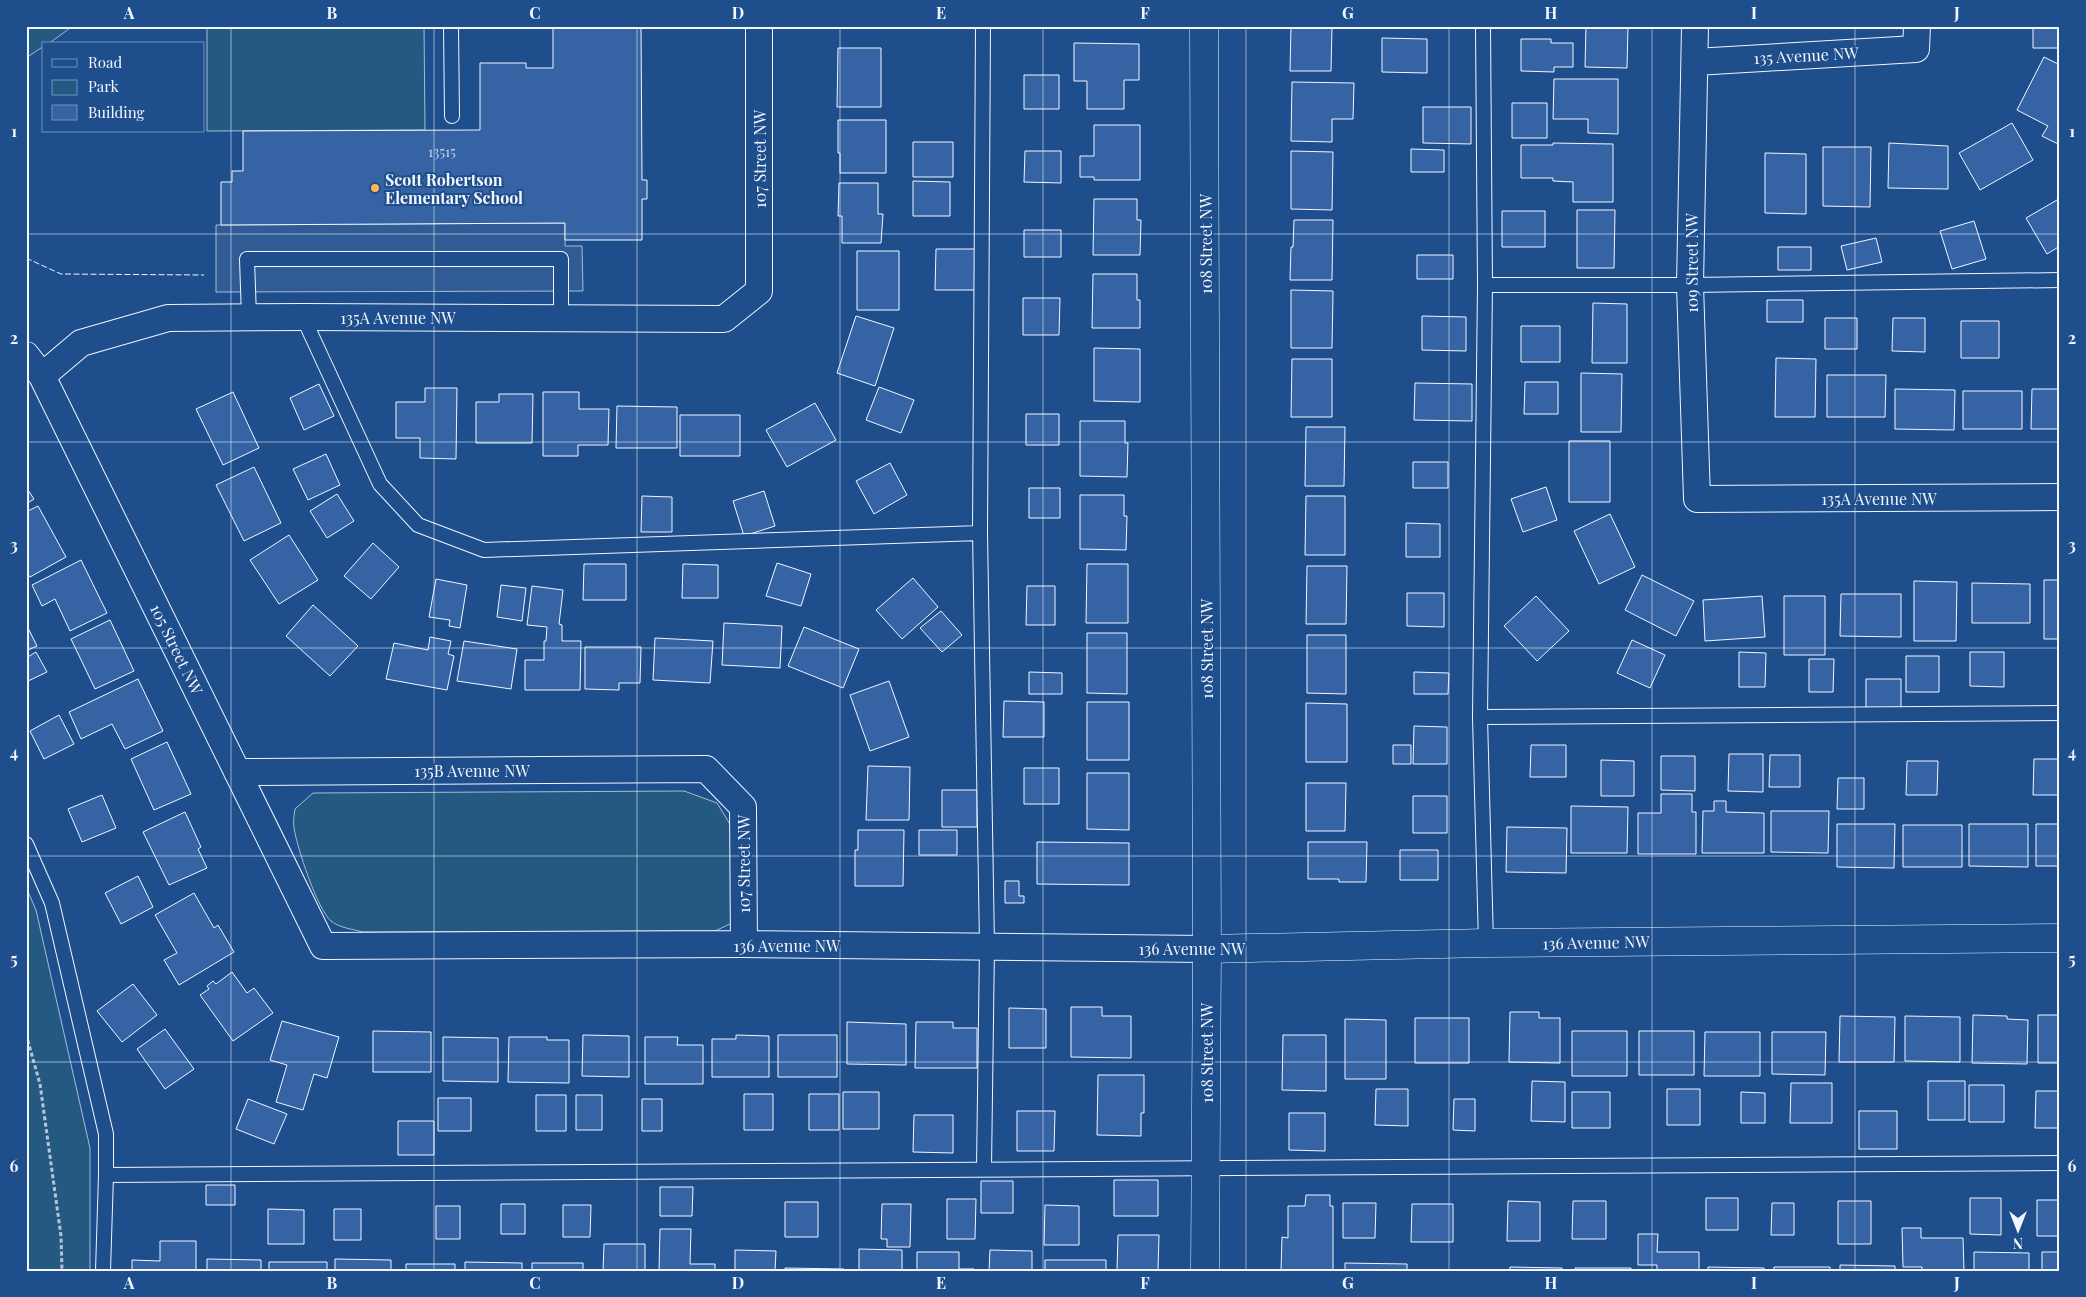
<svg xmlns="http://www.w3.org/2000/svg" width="2086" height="1297" viewBox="0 0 2086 1297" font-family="'Playfair Display',serif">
<rect width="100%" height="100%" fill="#1f4e8c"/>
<!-- green -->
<path fill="#245a82" stroke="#a8bbd7" d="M26,26H73L48,44H44V46L26,58Z
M207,26H424L425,130L207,131Z
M684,791L717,803L736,834V913L730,924L715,931L363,932C352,929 340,928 331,921C317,909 297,847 294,828C293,822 294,815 295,809L313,793Z
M26,887L36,910L90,1148V1271H26Z"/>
<!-- parking -->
<path fill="#305b95" stroke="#a8bbd7" d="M565,223V246H582L583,291L216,292V225Z"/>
<!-- building -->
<path fill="#3563a3" stroke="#f2f6ff" d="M553,26H641L642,180H647V199H642V240H565V223L221,225V182H232V171H243V131L480,130V63H526V68H553Z
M1291,26H1332L1331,71H1290Z
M1586,26H1628L1627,68L1585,67Z
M2033,26H2060V48H2033Z
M1382,38L1427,39V73L1382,72Z
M1521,39H1551V43H1573V67H1554V72L1521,71Z
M1074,43L1139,44V80H1124V109H1087V81H1074Z
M838,48H881V107H837Z
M2044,57L2060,65V145L2042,136L2048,126L2017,110Z
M1024,75H1059V109H1024Z
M1554,79H1618V134L1588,133V119H1553Z
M1292,82L1354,83L1353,119H1332V142L1291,141Z
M1512,103H1547V138H1512Z
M1423,107H1471V144L1423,143Z
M838,120H886V173H840V153H838Z
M2012,123L2033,160L1980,190L1959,153Z
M1094,125H1140V180H1094V177H1080V156H1094Z
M913,142H953V177H913Z
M1553,143L1613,144V202H1573V182L1553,181V178H1521V145H1553Z
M1889,143L1948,146V189L1888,188Z
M1823,147H1871L1870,207L1823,206Z
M1411,149L1444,150V172H1411Z
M1025,151H1061V183L1024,182Z
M1291,151L1333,152L1332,210L1291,209Z
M1765,153L1806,154V214L1765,213Z
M913,181L950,182V216H913Z
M839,183H878V214H883L881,243H842V216H838Z
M1094,199H1137V220H1141L1140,255H1093Z
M2057,200L2060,205V246L2047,254L2026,218Z
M1577,210H1615L1614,268H1577Z
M1502,211H1545V247H1502Z
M1294,220H1333L1332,280H1290L1291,247H1293Z
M1974,221L1986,259L1952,269L1940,231Z
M1024,230H1061V257H1024Z
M1876,238L1882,262L1847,270L1841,246Z
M1778,247H1811V270H1778Z
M936,249H975V290H935Z
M857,251H899V310H857Z
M1417,255H1453V279H1417Z
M1093,274H1137V300H1140V328H1092Z
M1291,290L1333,291L1332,348H1291Z
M1023,298H1060L1059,335H1023Z
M1767,300H1803V322H1767Z
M1593,303L1627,304V363H1592Z
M856,316L894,328L875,386L837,373Z
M1422,316L1466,317V351L1422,350Z
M1825,318H1857V349H1825Z
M1893,318H1925V352L1892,351Z
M1961,321H1999V358H1961Z
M1521,326H1560V362H1521Z
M1094,348L1140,349V402L1094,401Z
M1776,358L1816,359L1815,417H1775Z
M1292,359H1332V417H1291Z
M1581,373L1622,374L1621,432H1581Z
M1827,375H1886L1885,417H1827Z
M1525,382H1558V414H1524Z
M1415,383L1472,384V421L1414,420Z
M319,384L334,416L304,430L290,398Z
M879,387L914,400L901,433L866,420Z
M425,388H457L456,459L420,458V438H396V402H425Z
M1895,389L1955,390L1954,430L1895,429Z
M2032,389H2060V429H2031Z
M1963,391H2022V429H1963Z
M233,392L259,448L223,465L196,409Z
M543,392H579V409H609L608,445H578V456H543Z
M499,394H533L532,443H476V402H499Z
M815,403L836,440L787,467L766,430Z
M617,406L677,407V448H616Z
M1026,414H1059V445H1026Z
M680,415H740V456H680Z
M1080,421H1125V443H1128L1127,477L1080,476Z
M1306,427H1345L1344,486H1305Z
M1569,441H1610V502H1569Z
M326,454L340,485L308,500L293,469Z
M1413,462H1448V488H1413Z
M890,463L907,495L874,514L856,481Z
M254,467L281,523L244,541L216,485Z
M26,487L34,499L26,504Z
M1546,487L1557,520L1523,532L1511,499Z
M1029,488H1060V518H1029Z
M764,491L775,526L744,536L733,501Z
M337,494L354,521L327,538L310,511Z
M1080,495H1124V516H1127L1126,550L1080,549Z
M642,496L672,497V532H641Z
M1306,496H1345V555H1305Z
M38,506L66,557L30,577L26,571V512Z
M1610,514L1635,567L1599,584L1574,531Z
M1406,523L1440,524V557H1406Z
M289,535L318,580L279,604L250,560Z
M373,543L399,567L371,599L344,576Z
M81,560L107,613L70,631L55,599L42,606L32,585Z
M777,563L811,574L801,606L766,596Z
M584,564H626V600H583Z
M683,564L718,565V598H682Z
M1087,564H1128V623H1086Z
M1307,566H1347L1346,624H1306Z
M1642,575L1694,601L1676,636L1625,610Z
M913,578L938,607L902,639L876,610Z
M436,579L467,585L460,628L449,626L450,620L429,617Z
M2044,580H2060V639H2044Z
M1914,581L1957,582L1956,641H1914Z
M1972,583L2030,584V623H1972Z
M501,585L526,588L522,621L497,617Z
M532,586L563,590L559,624L562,625V641H581L580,690H525V660H544V641H546L547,627L527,625Z
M1027,586H1055V625H1026Z
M1407,593H1444V627L1407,626Z
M1841,594H1901V637L1840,636Z
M1536,596L1569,631L1537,661L1504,626Z
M1762,596L1765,637L1705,641L1703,600Z
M1784,596H1825V655H1784Z
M313,605L358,646L330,676L286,636Z
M941,611L962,635L942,652L920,628Z
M110,620L134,671L95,689L71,639Z
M724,623L782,626L780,668L722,665Z
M26,624L37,646L26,651Z
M804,627L859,649L843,688L788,666Z
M1087,633H1127V694L1087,693Z
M1307,635H1346V694L1307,693Z
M430,637L451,641L448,654L454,656L447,690L386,679L394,643L428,650Z
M655,638L713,641L710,683L653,680Z
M1632,640L1665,655L1650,688L1617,673Z
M464,641L517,649L511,689L457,681Z
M585,647H641L640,683H619V690L585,689Z
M36,652L47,672L26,682V658Z
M1739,652L1766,653L1765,687H1739Z
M1970,652H2004V687L1970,686Z
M1906,656H1939V692H1906Z
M1809,659H1834L1833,692H1809Z
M1029,672L1062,673V694H1029Z
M1414,672L1449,673L1448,694H1414Z
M138,679L163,731L125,749L112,724L81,739L69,712Z
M1866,679H1901V710H1866Z
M889,681L909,737L870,751L850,695Z
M1004,701L1044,702V737H1003Z
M1087,702H1129V760H1087Z
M1306,703L1347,704V762H1306Z
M59,715L74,744L44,759L30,731Z
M1414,726L1447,727V764H1413Z
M167,742L191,794L154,810L131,759Z
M1393,745H1411V764H1393Z
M1531,745H1566V777H1530Z
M1729,754H1763V792L1728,791Z
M1770,755H1800V787H1769Z
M1661,756H1695V791L1661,790Z
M2034,759H2060V795H2033Z
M1601,760L1634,761V796H1601Z
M1907,761H1938L1937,795H1906Z
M868,766L910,767L909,820H866Z
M1024,768H1059V804H1024Z
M1087,773H1129V830L1087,829Z
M1838,778H1864V809H1837Z
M1306,783H1346L1345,831H1306Z
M942,790H977V827H942Z
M1661,794H1692V812H1696V854H1638V813H1661Z
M102,795L116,828L82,842L68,809Z
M1413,796H1447V833H1413Z
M1714,801H1726V812L1764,813V853H1702L1703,811H1714Z
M1571,806L1628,807L1627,853H1571Z
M1771,811H1829L1828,853L1771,852Z
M185,812L201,847L198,849L207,868L169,885L143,832Z
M1837,824H1895L1894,868L1837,867Z
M1969,824H2028V867L1969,866Z
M2036,824H2060V866H2036Z
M1903,825H1962V867H1903Z
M1507,827L1567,828L1566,873L1506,872Z
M858,830H904L903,886H855V850H858Z
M919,830H957V855H919Z
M1037,842L1129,843V885L1037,884Z
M1308,842H1367L1366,882H1339V879H1308Z
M1400,850H1438V880H1400Z
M138,876L153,907L121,924L105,893Z
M1005,881H1019V896H1024V903H1005Z
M194,893L214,928L218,925L234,952L179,985L164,960L177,953L155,915Z
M232,972L247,993L254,988L273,1013L233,1041L200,995L209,989L207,986L213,981L216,984Z
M133,984L157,1015L122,1042L97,1011Z
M1071,1007H1102V1016H1131V1058L1071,1057Z
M1009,1008L1046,1009V1048H1009Z
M1510,1012H1539V1018H1560V1063L1509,1062Z
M1973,1015L2007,1016V1019L2028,1020L2027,1064L1972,1063Z
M2038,1015H2060V1063H2038Z
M1840,1016L1895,1017L1894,1062H1839Z
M1905,1016L1960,1017V1062L1905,1061Z
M1415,1018H1469V1063H1415Z
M1345,1019L1386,1020V1079H1345Z
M282,1021L339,1037L327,1078L314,1074L303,1110L276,1102L287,1065L270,1060Z
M847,1022L906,1024V1065L847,1064Z
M916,1022H953V1028H977V1068H915Z
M165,1029L194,1069L165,1089L137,1049Z
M373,1031L431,1032V1072H373Z
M1572,1031H1627V1076H1572Z
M1639,1031H1694V1075H1639Z
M1705,1032H1760V1076H1704Z
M1772,1032H1826L1825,1075L1772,1074Z
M583,1035L629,1036V1077L582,1076Z
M736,1035L769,1036V1077H712V1039H736Z
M778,1035H837V1077H778Z
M1283,1035H1326V1091L1282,1090Z
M443,1037L498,1038V1082L443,1081Z
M509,1037H547V1040H569V1083L508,1082Z
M645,1037H678L677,1045H703V1084H645Z
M1098,1075H1144V1113H1141V1136L1097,1135Z
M1532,1081L1565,1082V1122L1531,1121Z
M1928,1081H1965V1120H1928Z
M1791,1083H1832V1123H1790Z
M1969,1085H2004V1122H1969Z
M1376,1089H1408V1126L1375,1125Z
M1667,1089H1700V1125H1667Z
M2036,1091H2060V1128H2035Z
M843,1092H879V1129H843Z
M1572,1092H1610V1128H1572Z
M1741,1092L1765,1093V1123H1741Z
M744,1094H773V1130H744Z
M809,1094H839V1130H809Z
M536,1095H566V1131H536Z
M576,1095H602V1130H576Z
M438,1098H471V1131H438Z
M248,1099L287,1114L274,1144L236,1129Z
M642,1099H662V1131H642Z
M1454,1099H1475V1131L1453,1130Z
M1017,1111H1055L1054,1151H1017Z
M1859,1111H1897V1149H1859Z
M1289,1113H1325V1151L1289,1150Z
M914,1115H953V1153L913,1152Z
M398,1121H434V1155H398Z
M1114,1180H1158V1216H1114Z
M981,1181H1013V1213H981Z
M206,1185H235V1205H206Z
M660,1187H693L692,1216H660Z
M1306,1195H1330V1206H1333V1271H1281L1282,1237L1288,1238V1206H1305Z
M1706,1198H1738V1230H1706Z
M1970,1198H2001V1235L1970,1234Z
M947,1199H976L975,1239H947Z
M2037,1200H2060V1236H2037Z
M1508,1201L1540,1202V1241H1507Z
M1573,1201H1606V1239H1572Z
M1838,1201H1871V1244H1838Z
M785,1202H818V1237H785Z
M1343,1203H1376L1375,1238H1343Z
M1772,1203H1794V1235H1771Z
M501,1204H525V1234H501Z
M882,1204H911L910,1247H887V1239H881Z
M1412,1204H1453V1242H1411Z
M563,1205H591L590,1237H563Z
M1045,1205L1079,1206V1245H1044Z
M436,1206H460V1239H436Z
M268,1209L304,1210V1244H268Z
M334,1209H361V1240H334Z
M1902,1228H1921V1238H1963L1964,1271H1922V1267H1903Z
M660,1229H691L690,1264H715V1271H659Z
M1638,1234H1658L1657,1252H1699V1271H1657V1265H1638Z
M1118,1235H1159L1158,1271H1117Z
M160,1241H196V1271H132V1260L160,1261Z
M604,1244H645V1271H603Z
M859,1249L902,1250V1271H859Z
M735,1250L776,1251L775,1271H735Z
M990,1250L1032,1251V1271H989Z
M917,1252H959V1269H974V1271H917Z
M1974,1252L2029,1253V1271H1974Z
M2042,1252H2060V1271H2042Z
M207,1259L261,1260V1271H207Z
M335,1259L391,1260V1271H335Z
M1045,1260H1106V1271H1045Z
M269,1262H327V1271H269Z
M465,1262L522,1263V1271H465Z
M532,1263H583V1271H532Z
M1345,1263L1407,1264V1271H1345Z
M406,1264H455V1271H406Z
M1840,1265L1895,1266V1271H1840Z
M1510,1267L1562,1268V1271H1510Z
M1708,1267L1764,1268V1271H1708Z
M1774,1267H1830V1271H1774Z
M785,1268L844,1269V1271H785Z
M1575,1268H1631V1271H1575Z"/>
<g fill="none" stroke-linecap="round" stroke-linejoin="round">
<defs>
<path id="service" d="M451,26L452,116
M983,26L980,533L987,945L984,1168
M1483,26L1485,285L1480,717L2060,713
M1485,285H1690L2060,280
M249,317L247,259H561V318
M303,317L380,484L418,525L484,550L980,533
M1480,717L1486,943
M26,844L52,903L106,1134V1175L103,1271
M106,1175L2060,1163"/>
<path id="minor" d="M1695,26L1690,285L1697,499L2060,497
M1695,62L1916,49L1917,26
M26,355L42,376L323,946L744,944L1207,949
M42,376L81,343L168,318L303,317L724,319L759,291V26
M237,772L706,769L743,807L744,944"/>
<path id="tertiary" d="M1204,26L1207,949L1205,1271
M1207,949L1486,943L2060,938"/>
</defs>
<!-- service casing -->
<use href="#service" stroke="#f2f6ff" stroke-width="16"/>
<!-- minor casing -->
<use href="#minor" stroke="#f2f6ff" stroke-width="28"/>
<!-- tertiary casing -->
<use href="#tertiary" stroke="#f2f6ff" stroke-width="29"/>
<!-- path -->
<path stroke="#b3c4dc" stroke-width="3" stroke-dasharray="4 2.5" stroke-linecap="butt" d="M26,1034L40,1084L61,1236L62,1271"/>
<!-- service -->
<use href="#service" stroke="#1f4e8c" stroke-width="14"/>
<!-- minor -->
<use href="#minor" stroke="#1f4e8c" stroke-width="26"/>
<!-- tertiary -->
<use href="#tertiary" stroke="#1f4e8c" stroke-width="28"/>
<!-- fence -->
<path stroke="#f2f6ff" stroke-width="1" stroke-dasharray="6 2.5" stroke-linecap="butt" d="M26,258L61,274L204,275"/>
</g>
<!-- grid -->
<path fill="none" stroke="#f2f6ff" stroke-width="1" stroke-opacity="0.55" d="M231,26V1271M434,26V1271M637,26V1271M840,26V1271M1043,26V1271M1246,26V1271M1449,26V1271M1652,26V1271M1855,26V1271M26,234H2060M26,442H2060M26,648H2060M26,856H2060M26,1062H2060"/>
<!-- markers -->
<circle fill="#ffb74d" stroke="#1f4e8c" stroke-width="2" cx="375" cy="188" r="5"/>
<g text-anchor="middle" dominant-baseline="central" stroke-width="4" stroke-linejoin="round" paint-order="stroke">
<!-- number labels -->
<g font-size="14" fill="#c3d1e8">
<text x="442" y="151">13515</text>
</g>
<!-- street labels -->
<g font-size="16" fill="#f2f6ff" stroke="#1f4e8c">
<text transform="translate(1806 55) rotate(-3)">135 Avenue NW</text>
<text transform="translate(759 159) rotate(-90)">107 Street NW</text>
<text transform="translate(1205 244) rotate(-90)">108 Street NW</text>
<text transform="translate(1691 263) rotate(-90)">109 Street NW</text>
<text x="398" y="317">135A Avenue NW</text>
<text x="1879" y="498">135A Avenue NW</text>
<text transform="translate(177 649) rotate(64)">105 Street NW</text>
<text transform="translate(1206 649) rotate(-90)">108 Street NW</text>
<text x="472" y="770">135B Avenue NW</text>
<text transform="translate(743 864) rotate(-90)">107 Street NW</text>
<text transform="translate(1596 942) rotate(-1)">136 Avenue NW</text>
<text x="787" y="945">136 Avenue NW</text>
<text x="1192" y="948">136 Avenue NW</text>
<text transform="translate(1206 1053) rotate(-90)">108 Street NW</text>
</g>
<!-- poi labels -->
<g font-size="16" font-weight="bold" fill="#f2f6ff" stroke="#1f4e8c" text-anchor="start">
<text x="385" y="179">Scott Robertson<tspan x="385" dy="18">Elementary School</tspan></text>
</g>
</g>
<!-- border -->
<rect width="2086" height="1297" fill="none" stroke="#1f4e8c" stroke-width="55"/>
<!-- legend -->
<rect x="42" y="42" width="162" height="90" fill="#1f4e8c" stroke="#7391ba"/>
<rect x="52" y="59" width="25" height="8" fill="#1f4e8c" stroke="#7391ba"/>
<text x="88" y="68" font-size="15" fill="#f2f6ff">Road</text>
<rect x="52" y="80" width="25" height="15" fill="#245a82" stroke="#7391ba"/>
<text x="88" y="92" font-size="15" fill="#f2f6ff">Park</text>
<rect x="52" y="105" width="25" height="15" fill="#3563a3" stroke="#7391ba"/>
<text x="88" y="118" font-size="15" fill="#f2f6ff">Building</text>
<!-- north arrow -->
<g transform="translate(2018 1230) rotate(180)" stroke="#1f4e8c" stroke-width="4" paint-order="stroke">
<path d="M0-4L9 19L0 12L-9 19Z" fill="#f2f6ff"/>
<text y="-8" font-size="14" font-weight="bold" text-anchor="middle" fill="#f2f6ff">N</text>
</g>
<rect x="28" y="28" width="2030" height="1242" fill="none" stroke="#f2f6ff" stroke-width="2"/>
<g font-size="16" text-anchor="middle" font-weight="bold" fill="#f2f6ff">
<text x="129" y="19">A</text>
<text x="332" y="19">B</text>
<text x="535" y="19">C</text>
<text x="738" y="19">D</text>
<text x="941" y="19">E</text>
<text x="1145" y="19">F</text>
<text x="1348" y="19">G</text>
<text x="1551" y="19">H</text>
<text x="1754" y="19">I</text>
<text x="1957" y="19">J</text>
<text x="14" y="137">1</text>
<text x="2072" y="137">1</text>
<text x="14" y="344">2</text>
<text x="2072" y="344">2</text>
<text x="14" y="551">3</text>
<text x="2072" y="551">3</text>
<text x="14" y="758">4</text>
<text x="2072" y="758">4</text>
<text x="14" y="965">5</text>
<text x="2072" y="965">5</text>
<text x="14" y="1172">6</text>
<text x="2072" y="1172">6</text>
<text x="129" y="1289">A</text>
<text x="332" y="1289">B</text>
<text x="535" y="1289">C</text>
<text x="738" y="1289">D</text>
<text x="941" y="1289">E</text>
<text x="1145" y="1289">F</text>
<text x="1348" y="1289">G</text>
<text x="1551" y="1289">H</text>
<text x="1754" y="1289">I</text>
<text x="1957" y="1289">J</text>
</g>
</svg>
